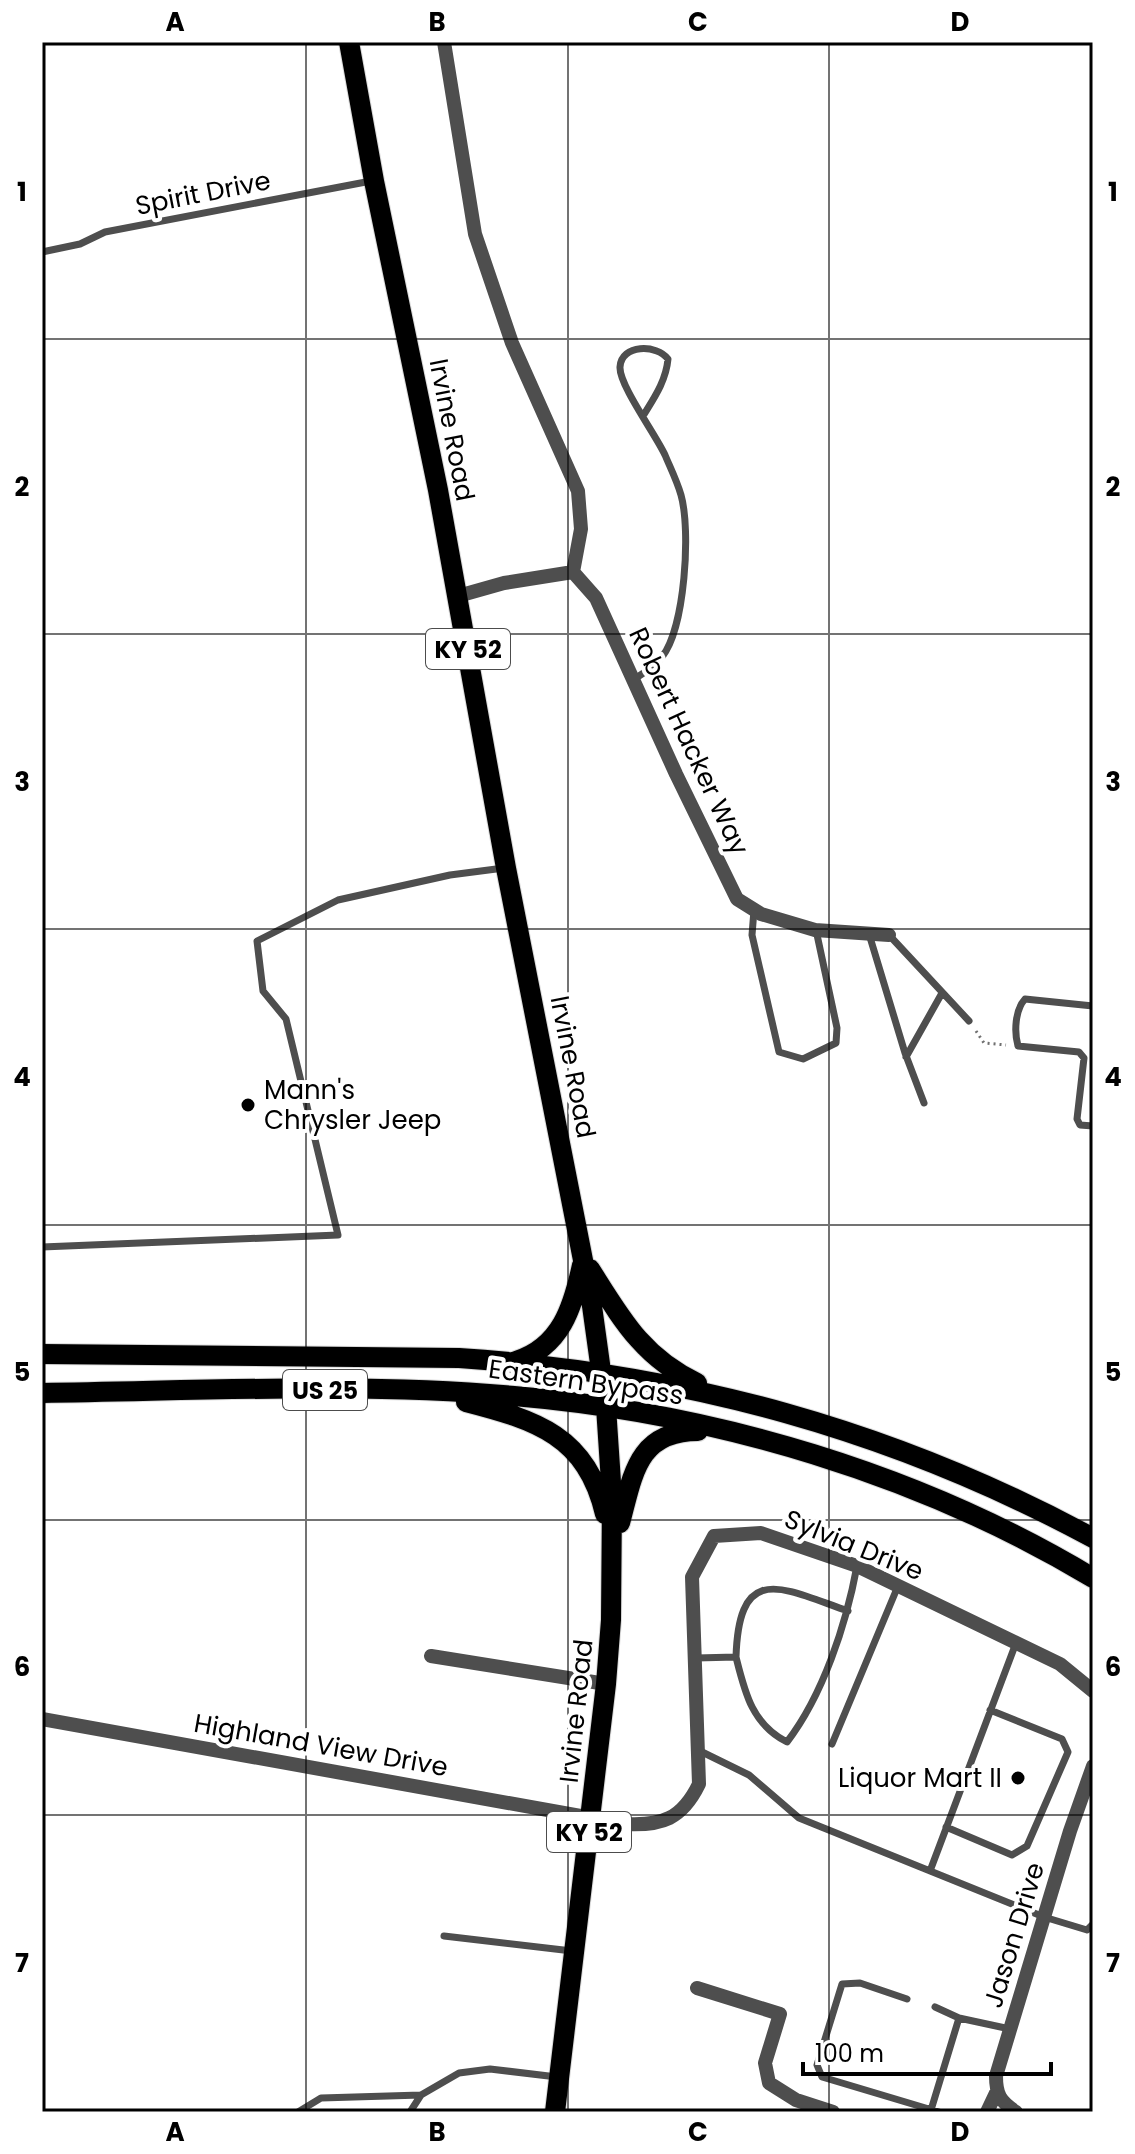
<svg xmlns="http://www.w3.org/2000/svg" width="1135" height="2154" viewBox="0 0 1135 2154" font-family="Poppins,sans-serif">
<rect width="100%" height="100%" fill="#fff"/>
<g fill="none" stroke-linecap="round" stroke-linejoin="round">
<defs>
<path id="primary" d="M349,42L374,181L438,490L506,868L592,1306L606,1407L612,1497L611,1620L606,1684L555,2112
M590,1269C621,1318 642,1357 697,1383
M42,1354L459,1358C685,1373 893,1430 1093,1538
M516,1361C561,1347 573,1307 582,1265
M42,1393C199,1391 358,1382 514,1396C715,1413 920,1474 1093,1578
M466,1402C536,1420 587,1436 605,1514
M620,1523C633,1475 637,1431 698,1431"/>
</defs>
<!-- primary casing -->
<use href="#primary" stroke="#dbdbdb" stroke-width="22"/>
<!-- path -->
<path stroke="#707070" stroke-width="3" stroke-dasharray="2 4" stroke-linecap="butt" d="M976,1031L984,1043L1006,1045"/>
<!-- lane -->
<path stroke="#4e4e4e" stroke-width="7" d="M42,252L80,244L105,232L371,181
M633,680C643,673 655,667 662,657C685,628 691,530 681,495C677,481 670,467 665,455C656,435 619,385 620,367C621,344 657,344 668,359C666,381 654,398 643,416
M754,910L752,935L779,1052L803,1059L836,1043L837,1028L816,930
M869,934L905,1053L924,1103
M889,935L969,1021
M1093,1006L1025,999C1015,1010 1014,1032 1018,1046L1079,1052L1084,1058L1077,1119L1080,1125L1093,1126
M906,1057L942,993
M42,1247L338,1235L286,1019L263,991L257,941L338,900L450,875L504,868
M736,1657C739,1561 782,1588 848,1611
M696,1658L736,1657C745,1693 752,1724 787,1742C823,1695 846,1625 857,1566
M832,1744L898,1586
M700,1751L749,1775L799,1818L1044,1917L1087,1930L1093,1924
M946,1827L1012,1855L1027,1846L1068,1752L1062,1739L990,1710
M930,1871L1016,1643
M444,1936L572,1951
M907,1999L860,1983L842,1984L817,2065L822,2077L939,2112
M959,2018L1010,2029
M931,2110L959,2018L935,2007
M298,2112L321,2098L421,2095L459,2073L490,2069L557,2077
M410,2112L421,2095"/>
<!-- street -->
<path stroke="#4e4e4e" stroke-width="14" d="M444,42L475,234L512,343L578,491L581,529L573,572
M458,596L504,583L573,572L596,598L676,774L737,899L761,914L815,930L889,935
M431,1656L606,1684
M42,1719L625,1824C662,1826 682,1819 699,1784L692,1577L714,1536L761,1533L857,1566L1060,1664L1093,1691
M697,1988L780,2014L765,2063L769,2083L796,2100L833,2112
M987,2112L996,2093
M1016,2112C1000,2101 996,2095 996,2076L1070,1831L1093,1766"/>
<!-- primary -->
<use href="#primary" stroke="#000" stroke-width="20"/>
</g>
<!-- grid -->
<path fill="none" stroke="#000" stroke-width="2" stroke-opacity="0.55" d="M306,42V2112M568,42V2112M829,42V2112M42,339H1093M42,634H1093M42,929H1093M42,1225H1093M42,1520H1093M42,1815H1093"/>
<!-- markers -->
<g fill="#000" stroke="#fff" stroke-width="3">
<circle cx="248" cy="1105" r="8"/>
<circle cx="1018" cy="1778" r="8"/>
</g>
<g text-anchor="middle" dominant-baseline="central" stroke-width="8" stroke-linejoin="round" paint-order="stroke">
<!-- shield labels -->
<g fill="#fff" stroke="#4c4c4c" stroke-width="2">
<rect x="426" y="629" width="84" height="40" rx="6"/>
<rect x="283" y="1370" width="84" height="40" rx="6"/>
<rect x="547" y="1812" width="84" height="40" rx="6"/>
</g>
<g font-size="24" font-weight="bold" fill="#000">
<text x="468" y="649">KY 52</text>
<text x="325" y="1390">US 25</text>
<text x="589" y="1832">KY 52</text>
</g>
<!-- street labels -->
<g font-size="26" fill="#000" stroke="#fff">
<text transform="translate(203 193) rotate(-11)">Spirit Drive</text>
<text transform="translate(452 430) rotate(79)">Irvine Road</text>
<text transform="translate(689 741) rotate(65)">Robert Hacker Way</text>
<text transform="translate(573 1067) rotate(79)">Irvine Road</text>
<text transform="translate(586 1382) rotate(8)">Eastern Bypass</text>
<text transform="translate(854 1545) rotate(22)">Sylvia Drive</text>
<text transform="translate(576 1711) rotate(-84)">Irvine Road</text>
<text transform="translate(321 1745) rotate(10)">Highland View Drive</text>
<text transform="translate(1014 1935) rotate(-73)">Jason Drive</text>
</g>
<!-- poi labels -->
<g font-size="26" fill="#000" stroke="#fff" text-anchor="start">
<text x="264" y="1090">Mann's<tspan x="264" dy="30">Chrysler Jeep</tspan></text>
<text x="1002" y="1778" text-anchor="end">Liquor Mart II</text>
</g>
</g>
<!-- border -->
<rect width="1135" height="2154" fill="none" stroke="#ffffff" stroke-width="88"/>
<!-- scale -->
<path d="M803 2062v12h248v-12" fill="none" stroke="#000000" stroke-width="4"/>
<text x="815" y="2062" font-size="24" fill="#000000" stroke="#ffffff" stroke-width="6" paint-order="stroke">100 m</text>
<rect x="44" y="44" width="1047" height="2066" fill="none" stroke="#000" stroke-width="3"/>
<g font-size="26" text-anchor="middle" font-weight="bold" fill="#000">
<text x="175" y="31">A</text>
<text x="437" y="31">B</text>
<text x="698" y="31">C</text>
<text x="960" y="31">D</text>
<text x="22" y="201">1</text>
<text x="1113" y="201">1</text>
<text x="22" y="496">2</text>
<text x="1113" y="496">2</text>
<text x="22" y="791">3</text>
<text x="1113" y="791">3</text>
<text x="22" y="1086">4</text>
<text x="1113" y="1086">4</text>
<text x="22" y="1381">5</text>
<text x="1113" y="1381">5</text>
<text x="22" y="1676">6</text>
<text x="1113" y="1676">6</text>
<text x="22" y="1972">7</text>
<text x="1113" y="1972">7</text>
<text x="175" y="2141">A</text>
<text x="437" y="2141">B</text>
<text x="698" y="2141">C</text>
<text x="960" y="2141">D</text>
</g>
</svg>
